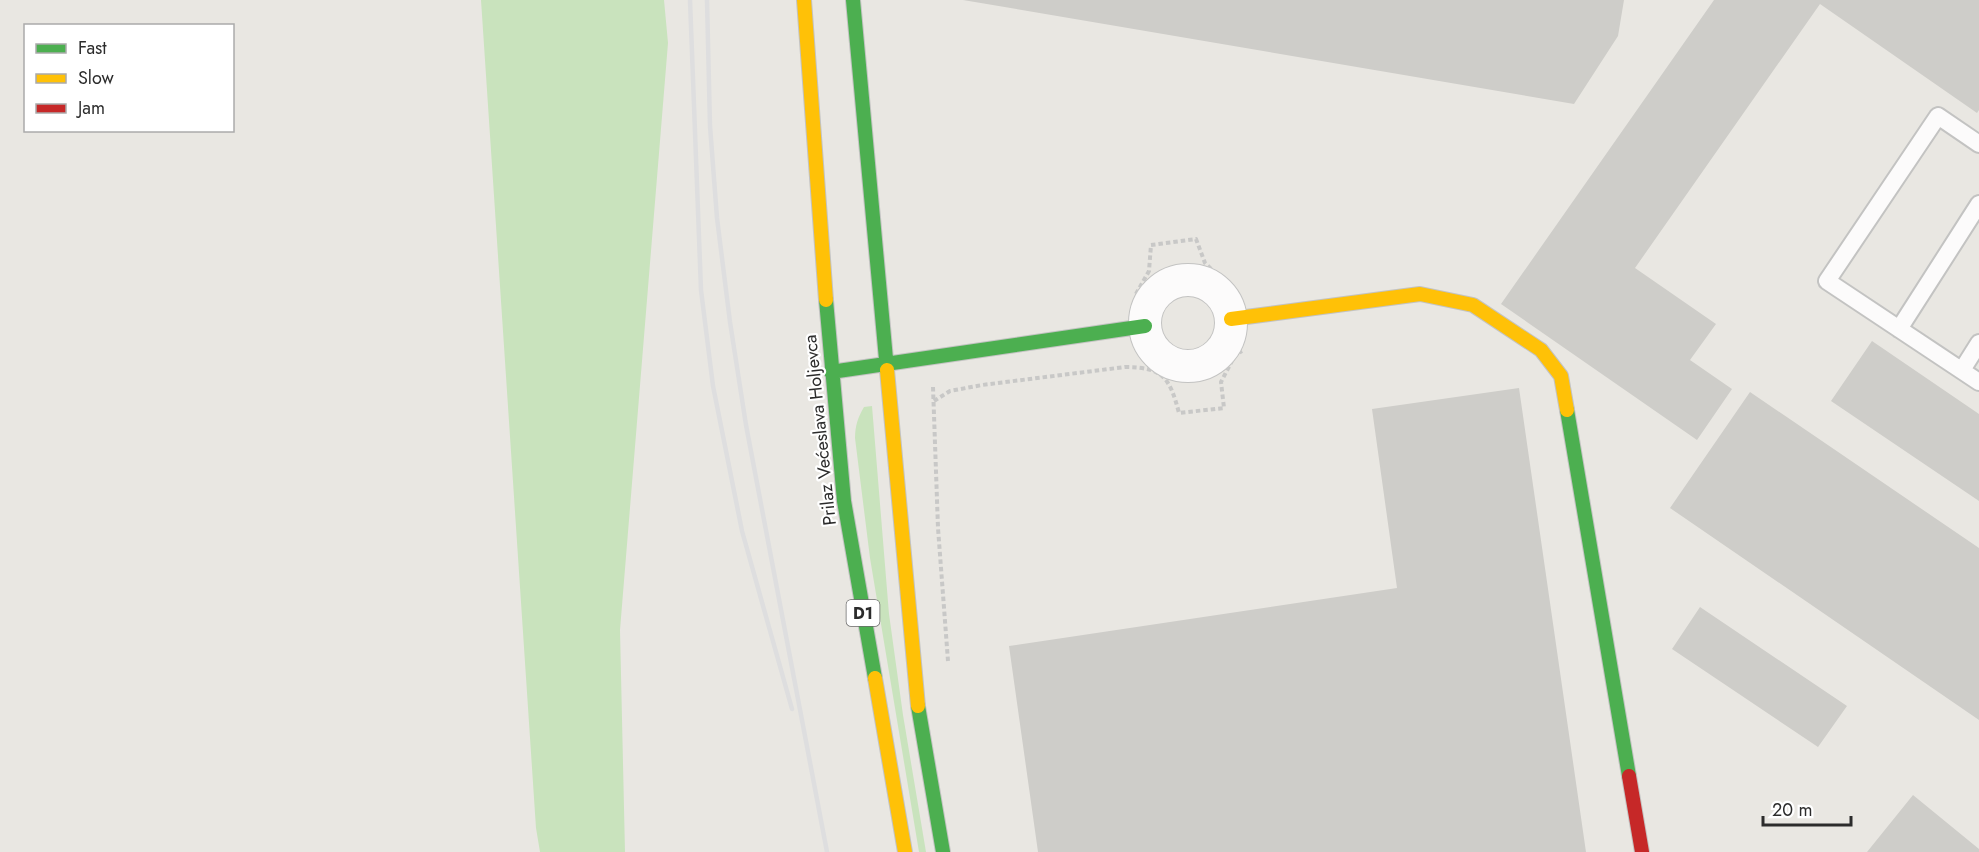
<svg xmlns="http://www.w3.org/2000/svg" width="1979" height="852" viewBox="0 0 1979 852" font-family="Jost,sans-serif">
<rect width="100%" height="100%" fill="#e9e7e2"/>
<!-- green -->
<path fill="#c9e3bd" d="M481,0H664L668,43L620,630L625,852H540L536,828Z
M872,406L889,614L903,715L926,852H919L870,558L855,438C855,426 858,417 864,407Z"/>
<!-- building -->
<path fill="#cecdc9" d="M963,0H1624L1618,36L1574,104Z
M1714,0H1979V110L1977,113L1820,4L1635,268L1716,324L1690,360L1732,389L1697,440L1501,304Z
M1872,341L1979,414V501L1831,401Z
M1519,388L1586,852H1038L1009,646L1397,588L1372,409Z
M1750,392L1979,548V720L1670,508Z
M1700,607L1847,706L1818,747L1672,649Z
M1913,795L1979,849V852H1867Z"/>
<g fill="none" stroke-linecap="round" stroke-linejoin="round">
<defs>
<path id="lane" d="M1979,144L1938,116L1827,281L1979,382
M1899,329L1979,204
M1962,370L1979,343"/>
<path id="street" d="M1145 323a43 43 0 1 1 86 0a43 43 0 1 1-86 0Z"/>
<path id="fast" d="M853,0L887,370
M826,300L844,501L875,678
M831,372L1145,326
M1567,410L1629,776
M918,706L943,852"/>
<path id="slow" d="M804,0L826,300
M1231,319L1420,294L1473,305L1541,350L1561,376L1567,410
M887,370L918,706
M875,678L905,852"/>
<path id="jam" d="M1629,776L1642,852"/>
</defs>
<!-- lane casing -->
<use href="#lane" stroke="#c3c3c2" stroke-width="20"/>
<!-- street casing -->
<use href="#street" stroke="#c3c3c2" stroke-width="34"/>
<!-- fast casing -->
<use href="#fast" stroke="#c3c3c2" stroke-width="16"/>
<!-- slow casing -->
<use href="#slow" stroke="#c3c3c2" stroke-width="16"/>
<!-- jam casing -->
<use href="#jam" stroke="#c3c3c2" stroke-width="16"/>
<!-- path -->
<path stroke="#c8c8c7" stroke-width="4" stroke-dasharray="4.5 3" stroke-linecap="butt" d="M1136,294L1149,271L1151,245L1196,239L1205,263L1228,285L1232,287
M933,387L938,528L948,661
M934,401L950,391L982,385L1125,367C1164,367 1170,379 1179,413L1224,408L1221,382L1235,355L1242,351"/>
<!-- lane -->
<use href="#lane" stroke="#fcfbfb" stroke-width="16"/>
<!-- street -->
<use href="#street" stroke="#fcfbfb" stroke-width="32"/>
<!-- fast -->
<use href="#fast" stroke="#4caf50" stroke-width="14"/>
<!-- slow -->
<use href="#slow" stroke="#ffc107" stroke-width="14"/>
<!-- jam -->
<use href="#jam" stroke="#c62828" stroke-width="14"/>
<!-- rail -->
<path stroke="#dededf" stroke-width="4.5" d="M690,0L701,290L713,386L742,531L792,709
M707,0L710,126L717,218L730,322L746,425L827,852"/>
</g>
<g text-anchor="middle" dominant-baseline="central" stroke-width="4.5" stroke-linejoin="round" paint-order="stroke">
<!-- shield labels -->
<rect fill="#fff" stroke="#6b6b6b" stroke-width="1.5" x="846.5" y="600" width="33" height="26" rx="4.5"/>
<g font-size="16" font-weight="bold" fill="#2c2c2c">
<text x="863" y="613">D1</text>
</g>
<!-- street labels -->
<g font-size="18" fill="#2c2c2c" stroke="#fff">
<text transform="translate(820 430) rotate(-96)">Prilaz Većeslava Holjevca</text>
</g>
</g>
<!-- legend -->
<rect x="24" y="24" width="210" height="108" fill="#ffffff" stroke="#ababab" stroke-width="1.5"/>
<rect x="36" y="44" width="30" height="9" fill="#4caf50" stroke="#ababab" stroke-width="1.5"/>
<text x="78" y="54" font-size="18" fill="#2c2c2c">Fast</text>
<rect x="36" y="74" width="30" height="9" fill="#ffc107" stroke="#ababab" stroke-width="1.5"/>
<text x="78" y="84" font-size="18" fill="#2c2c2c">Slow</text>
<rect x="36" y="104" width="30" height="9" fill="#c62828" stroke="#ababab" stroke-width="1.5"/>
<text x="78" y="114" font-size="18" fill="#2c2c2c">Jam</text>
<!-- scale -->
<path d="M1763 816v9h88v-9" fill="none" stroke="#2c2c2c" stroke-width="3"/>
<text x="1772" y="816" font-size="18" fill="#2c2c2c" stroke="#ffffff" stroke-width="4.5" paint-order="stroke">20 m</text>
</svg>
